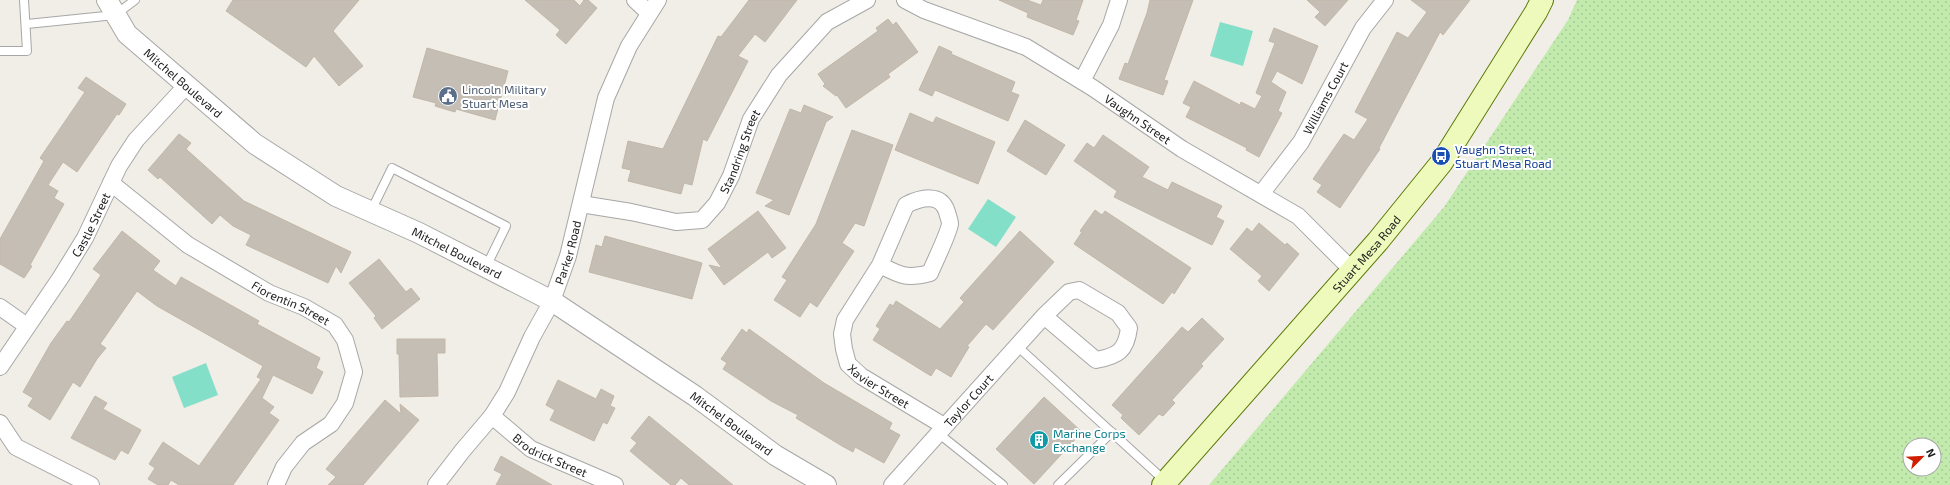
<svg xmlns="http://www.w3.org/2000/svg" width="1950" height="485" viewBox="0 0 1950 485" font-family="'Exo 2',sans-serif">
<defs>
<pattern id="grass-dots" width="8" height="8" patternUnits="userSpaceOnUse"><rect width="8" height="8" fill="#c2eaac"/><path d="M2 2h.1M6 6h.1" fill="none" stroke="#a6c894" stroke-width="1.8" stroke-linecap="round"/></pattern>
</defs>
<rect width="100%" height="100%" fill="#f0eee6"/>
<!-- grass -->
<path fill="url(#grass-dots)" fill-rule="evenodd" d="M1577,0H1950V485H1209L1444,207L1568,20ZM1910,445H1934V469H1910Z"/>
<!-- pitch -->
<path fill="#84dfc9" d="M1220,22L1253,31L1243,66L1210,56Z
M988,199L1016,217L996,247L968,229Z
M206,363L218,395L184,408L172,377Z"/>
<!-- building -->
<path fill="#c5beb5" stroke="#c2b7a8" d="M233,0H359L333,31L363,66L339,86L314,56L306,67L226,11Z
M525,0H574L580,6L584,0H588L597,8L566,44L556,35L560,30Z
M749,0H797L765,42L755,34L738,56L748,61L707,141L703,139L692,185L684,183L681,194L628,181L631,170L622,168L628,141L663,149L718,36L721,37Z
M999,0H1027L1041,5L1043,0H1083L1076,20L1079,21L1073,35L1027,17L1028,13Z
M1150,0H1193L1164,80L1168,81L1163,95L1119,79L1125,63L1128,64L1147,13Z
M1307,0H1348L1325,26L1315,17L1320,12Z
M1411,0H1470L1443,35L1440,32L1379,148L1380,149L1340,208L1317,192L1322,185L1313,179L1344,134L1354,140L1368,119L1355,112L1397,32L1408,38L1427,12Z
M888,19L893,25L896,22L918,52L888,74L890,77L846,108L837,95L836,96L823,86L825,84L818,74L878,31L876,28Z
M1274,28L1318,46L1302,84L1277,71L1271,82L1286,92L1278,111L1282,113L1259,157L1246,150L1247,148L1186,117L1191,107L1183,103L1194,81L1240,105L1241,102L1255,109L1262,96L1256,93L1275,43L1269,41Z
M939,46L952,52L951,54L1015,82L1011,92L1019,95L1008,121L935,90L932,96L919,90Z
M427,48L508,71L495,120L456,109L455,112L448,110L435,106L436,103L413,97Z
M86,77L126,104L119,115L117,114L77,172L63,162L48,185L58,191L54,198L64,204L30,265L32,266L24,278L0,264V239L44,161L40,158L85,92L78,88Z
M804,105L833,117L826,122L789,215L765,206L774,200L756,193L790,109L801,113Z
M910,113L933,123L936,117L995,142L978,184L895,150Z
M1025,120L1065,145L1046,175L1007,151Z
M852,130L893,145L864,226L855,223L842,243L854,251L817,307L810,302L800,317L774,300L787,280L782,277L816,224Z
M179,134L191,143L186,149L244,201L351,252L341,273L336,266L328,283L246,245L251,235L233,226L220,215L212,224L160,177L158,179L148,170Z
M1103,135L1149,167L1142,177L1168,190L1172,182L1222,206L1216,217L1224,221L1212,245L1114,197L1117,191L1074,161L1087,143L1094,148Z
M1095,210L1102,215L1105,211L1191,268L1174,294L1172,292L1163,304L1074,244L1082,232L1080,231Z
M758,211L786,248L772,258L768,252L724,285L709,265L722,268L708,249Z
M1259,223L1285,245L1287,243L1299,254L1269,291L1258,281L1262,276L1230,249L1247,228L1252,232Z
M122,231L160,261L153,270L176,286L181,277L259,321L257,324L320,358L316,368L323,372L312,394L273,375L262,398L274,407L269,413L279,420L233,485H179L171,480L168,485H158L148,479L155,468L149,464L163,442L199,466L261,379L257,377L263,366L157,306L137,291L100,344L106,348L97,359L80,387L73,382L50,420L28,406L33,398L23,392L51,343L67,321L69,322L101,275L93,269Z
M1020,231L1054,262L993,330L986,324L967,346L969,347L951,377L936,368L931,376L873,340L880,329L876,326L890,304L893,306L896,301L940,329L964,302L960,298Z
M605,236L702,263L692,299L589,272L596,245L602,247Z
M379,259L406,292L411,288L420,299L382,329L374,318L376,316L349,283Z
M1202,318L1224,339L1201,364L1203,366L1172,400L1175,403L1163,416L1159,414L1139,435L1121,418L1123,415L1112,405L1182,327L1188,332Z
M742,329L747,333L749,329L824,383L892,423L889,429L900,435L884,463L855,447L853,452L842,446L796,418L798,415L771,401L723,369L727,363L721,359Z
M397,339H445V353H437L438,396L400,397L399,354H397Z
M558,380L596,399L601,389L614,396L610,406L615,408L607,424L603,422L594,441L550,420L555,410L546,405Z
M95,396L107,403L103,409L141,430L128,454L121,450L115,460L71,438Z
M1044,397L1082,432L1034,484L996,449Z
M385,400L401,414L400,404L419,420L363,485H328L336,477L326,469Z
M649,416L733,485H689L681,478L675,485H671L649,467L630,451L637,443L631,438Z
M501,456L552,485H496L502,474L494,470Z"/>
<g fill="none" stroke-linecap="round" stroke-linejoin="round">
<defs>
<path id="service" d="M27,24L115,15L135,0
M0,51H27L24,0
M371,211L392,168L506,226L486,267
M1017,346L1165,481
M938,433L1003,485
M1058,485L1112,432"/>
<g id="minor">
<path d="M635,0L649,13"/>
<path id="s1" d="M905,0L924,10L1026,47L1093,88L1182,149L1298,216L1352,270"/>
<path d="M1082,81L1111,25L1119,0"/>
<path id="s2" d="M111,183L188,245L269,293L304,307L335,325L345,340L354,372L345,403L331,424L303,443L284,467L276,485"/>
<path id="s3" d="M1261,194L1301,142L1363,28L1385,0"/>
<path id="s4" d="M581,204L631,212L676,222L702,220L717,203L731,176L751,119L779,75L827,22L867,0"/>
<path id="s5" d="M880,265C901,276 907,279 930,273C935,261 948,235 950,224C950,221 948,216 947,212C941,192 920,198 906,205L880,265L845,320L842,334L844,349L848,364L861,376L944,426"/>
<path d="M0,307L27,326"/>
<path id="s6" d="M0,367L61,277L85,238L119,166L136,140L186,86"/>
<path id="s7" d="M492,416L531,449L615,485"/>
<path d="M0,423L16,447L91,485"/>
<path id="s8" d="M436,485L463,450L492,416L507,392L532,337L552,301L568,256L606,98L629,46L658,0"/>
<path id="s9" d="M892,485L1044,316L1069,292L1079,290L1118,313L1129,328C1126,351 1118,356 1096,360L1044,316"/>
</g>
<g id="tertiary">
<path id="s10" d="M107,0L127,34L255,144L336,196L419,233L552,301L695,396L775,455L826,485"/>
</g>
<g id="secondary">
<path id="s11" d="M1163,485L1378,241L1442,162L1536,12L1542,0"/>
</g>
</defs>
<!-- service casing -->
<use href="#service" stroke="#a7a7a7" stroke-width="10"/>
<!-- minor casing -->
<use href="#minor" stroke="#a7a7a7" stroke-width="18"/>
<!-- tertiary casing -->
<use href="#tertiary" stroke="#a7a7a7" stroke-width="22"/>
<!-- secondary casing -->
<use href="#secondary" stroke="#5b7805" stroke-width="24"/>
<!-- service -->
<use href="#service" stroke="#fff" stroke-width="8"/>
<!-- minor -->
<use href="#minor" stroke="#fff" stroke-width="16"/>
<!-- tertiary -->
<use href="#tertiary" stroke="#fff" stroke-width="20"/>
<!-- secondary -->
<use href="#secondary" stroke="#edfabb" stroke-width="22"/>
</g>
<!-- icons -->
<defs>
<symbol id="civic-disc" viewBox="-11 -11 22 22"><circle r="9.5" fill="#5c6f8a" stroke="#fff"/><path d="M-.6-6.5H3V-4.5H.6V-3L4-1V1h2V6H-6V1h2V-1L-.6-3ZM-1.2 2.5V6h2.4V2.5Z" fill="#fff"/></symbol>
<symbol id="bus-disc" viewBox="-11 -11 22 22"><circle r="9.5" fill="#1a4fb4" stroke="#fff"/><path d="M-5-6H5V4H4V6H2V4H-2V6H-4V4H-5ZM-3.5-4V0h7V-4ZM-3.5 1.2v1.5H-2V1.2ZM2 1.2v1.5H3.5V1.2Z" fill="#fff"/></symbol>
<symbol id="building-disc" viewBox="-11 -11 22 22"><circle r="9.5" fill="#0f9aa8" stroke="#fff"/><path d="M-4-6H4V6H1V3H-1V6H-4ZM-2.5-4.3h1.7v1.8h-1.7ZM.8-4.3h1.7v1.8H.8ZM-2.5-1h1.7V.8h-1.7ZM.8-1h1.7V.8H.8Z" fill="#fff"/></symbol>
</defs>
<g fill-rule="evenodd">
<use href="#civic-disc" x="437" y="85" width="22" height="22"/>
<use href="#bus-disc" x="1430" y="145" width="22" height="22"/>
<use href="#building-disc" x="1028" y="429" width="22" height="22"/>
</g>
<g text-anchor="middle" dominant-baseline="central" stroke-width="4" stroke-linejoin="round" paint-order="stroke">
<!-- street labels -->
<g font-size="12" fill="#202020" stroke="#fff">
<text stroke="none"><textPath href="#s10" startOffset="114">Mitchel Boulevard</textPath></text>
<text stroke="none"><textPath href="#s3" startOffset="116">Williams Court</textPath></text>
<text stroke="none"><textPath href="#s1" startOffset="263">Vaughn Street</textPath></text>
<text stroke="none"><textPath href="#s4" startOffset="202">Standring Street</textPath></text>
<text stroke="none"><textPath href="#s6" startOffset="169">Castle Street</textPath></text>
<text stroke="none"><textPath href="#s10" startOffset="438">Mitchel Boulevard</textPath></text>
<text stroke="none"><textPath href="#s8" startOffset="270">Parker Road</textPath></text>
<text stroke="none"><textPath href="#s11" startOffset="308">Stuart Mesa Road</textPath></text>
<text stroke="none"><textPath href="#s2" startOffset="217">Fiorentin Street</textPath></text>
<text stroke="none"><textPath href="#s5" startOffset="380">Xavier Street</textPath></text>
<text stroke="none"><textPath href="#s9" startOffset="114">Taylor Court</textPath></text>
<text stroke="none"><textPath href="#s10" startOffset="762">Mitchel Boulevard</textPath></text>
<text stroke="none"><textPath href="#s7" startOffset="71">Brodrick Street</textPath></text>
</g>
<!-- service labels -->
<g font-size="12" fill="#4e5e75" stroke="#fff" text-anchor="start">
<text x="462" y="89">Lincoln Military<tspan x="462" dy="14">Stuart Mesa</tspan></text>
</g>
<!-- transit labels -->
<g font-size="12" fill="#164399" stroke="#fff" text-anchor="start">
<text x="1455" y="149">Vaughn Street,<tspan x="1455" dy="14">Stuart Mesa Road</tspan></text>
</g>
<!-- culture labels -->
<g font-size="12" fill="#0d838f" stroke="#fff" text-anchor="start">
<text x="1053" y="433">Marine Corps<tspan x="1053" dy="14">Exchange</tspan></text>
</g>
</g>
<!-- north arrow -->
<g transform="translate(1922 457) rotate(66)"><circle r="19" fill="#ffffff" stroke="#a6a6a6"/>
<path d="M0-3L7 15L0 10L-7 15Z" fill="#cf1e00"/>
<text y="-6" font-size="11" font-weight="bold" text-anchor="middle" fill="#202020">N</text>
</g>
</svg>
